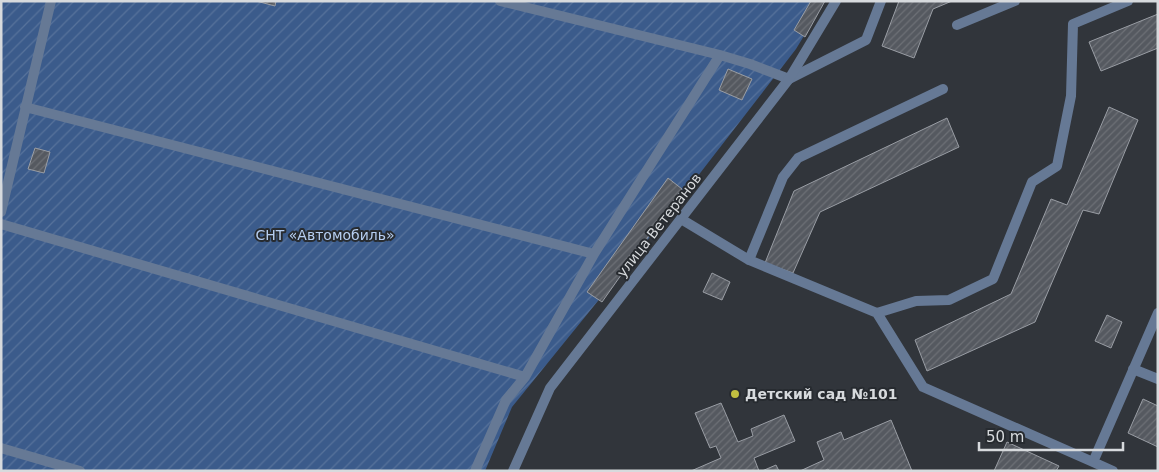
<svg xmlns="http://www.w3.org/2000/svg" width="1159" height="472" viewBox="0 0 1159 472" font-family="'DejaVu Sans',sans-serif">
<defs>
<pattern id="garden-furrows" width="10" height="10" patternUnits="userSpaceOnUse" patternTransform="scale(1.25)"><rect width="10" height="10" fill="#3b5b8b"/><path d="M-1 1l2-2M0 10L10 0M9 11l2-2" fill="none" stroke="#57729b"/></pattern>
<pattern id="building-hatch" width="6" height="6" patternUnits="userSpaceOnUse" patternTransform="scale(1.25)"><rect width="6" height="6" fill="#555960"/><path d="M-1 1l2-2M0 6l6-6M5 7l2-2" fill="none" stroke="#6d7076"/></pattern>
</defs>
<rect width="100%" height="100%" fill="#31353b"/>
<!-- garden -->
<path fill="url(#garden-furrows)" d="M1,1H825L796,49L670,212L512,407L485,471H1Z"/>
<!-- building -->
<path fill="url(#building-hatch)" stroke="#999da4" d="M256,1H276L275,6Z
M811,1H825L805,37L794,30Z
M899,1H952L933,9L914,58L882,46Z
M1158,14V48L1101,71L1089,42Z
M728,69L752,79L742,100L719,90Z
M1109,107L1138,120L1099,214L1083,210L1035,322L927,371L915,340L1011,294L1051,199L1067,205Z
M947,118L959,147L820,212L793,273L765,263L794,191Z
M35,148L50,152L44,173L28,169Z
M668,178L682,189L602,302L587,292Z
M712,273L730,282L722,300L703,292Z
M1107,315L1122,322L1111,348L1095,341Z
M1143,399L1158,406V447L1128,433Z
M721,403L738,442L753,436L751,429L784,415L795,441L754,458L759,471H691L721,458L716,446L710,448L695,413Z
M891,420L912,471H829L828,469L824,471H800L824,460L817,442L841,432L844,440Z
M1007,442L1059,466L1056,471H994Z
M776,465L779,471H762Z"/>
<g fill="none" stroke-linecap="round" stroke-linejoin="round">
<!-- lane -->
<path stroke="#667995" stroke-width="10" d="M500,1L720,55L750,64L789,79L866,40L881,1
M957,25L1015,1
M25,107L594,254
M1,212L51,1
M681,219L749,260L877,313L923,387L1093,462L1158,313
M1,224L525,377
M749,260L783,177L798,158L943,89
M877,313L916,301L949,300L993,279L1032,182L1057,166L1071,96L1073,24L1128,1
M1133,369L1158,379
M1,448L80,471
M1093,462L1113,471
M475,471L506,400L525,377L594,254L720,55"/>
<!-- street -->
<path stroke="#667995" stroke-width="10" d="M513,471L550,388L789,79L836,1"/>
</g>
<!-- markers -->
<circle fill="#c0be40" stroke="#272b30" stroke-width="2" cx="735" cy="394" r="5"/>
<g text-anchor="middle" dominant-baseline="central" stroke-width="4" stroke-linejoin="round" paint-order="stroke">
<!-- street labels -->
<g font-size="14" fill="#d7dadd" stroke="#272b30">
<text transform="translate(659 225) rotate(-52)">улица Ветеранов</text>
</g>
<!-- park labels -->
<g font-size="14" fill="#b6cef1" stroke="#272b30">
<text x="325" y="235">СНТ «Автомобиль»</text>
</g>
<!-- poi labels -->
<g font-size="14" font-weight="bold" fill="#d7dadd" stroke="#272b30" text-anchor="start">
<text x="745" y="394">Детский сад №101</text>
</g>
</g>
<!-- border -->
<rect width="1159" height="472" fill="none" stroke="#d7dadd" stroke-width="5"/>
<!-- scale -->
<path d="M979 442v8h144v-8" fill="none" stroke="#d7dadd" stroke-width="2.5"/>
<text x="986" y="442" font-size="15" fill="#d7dadd" stroke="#272b30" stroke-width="4" paint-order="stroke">50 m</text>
</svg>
